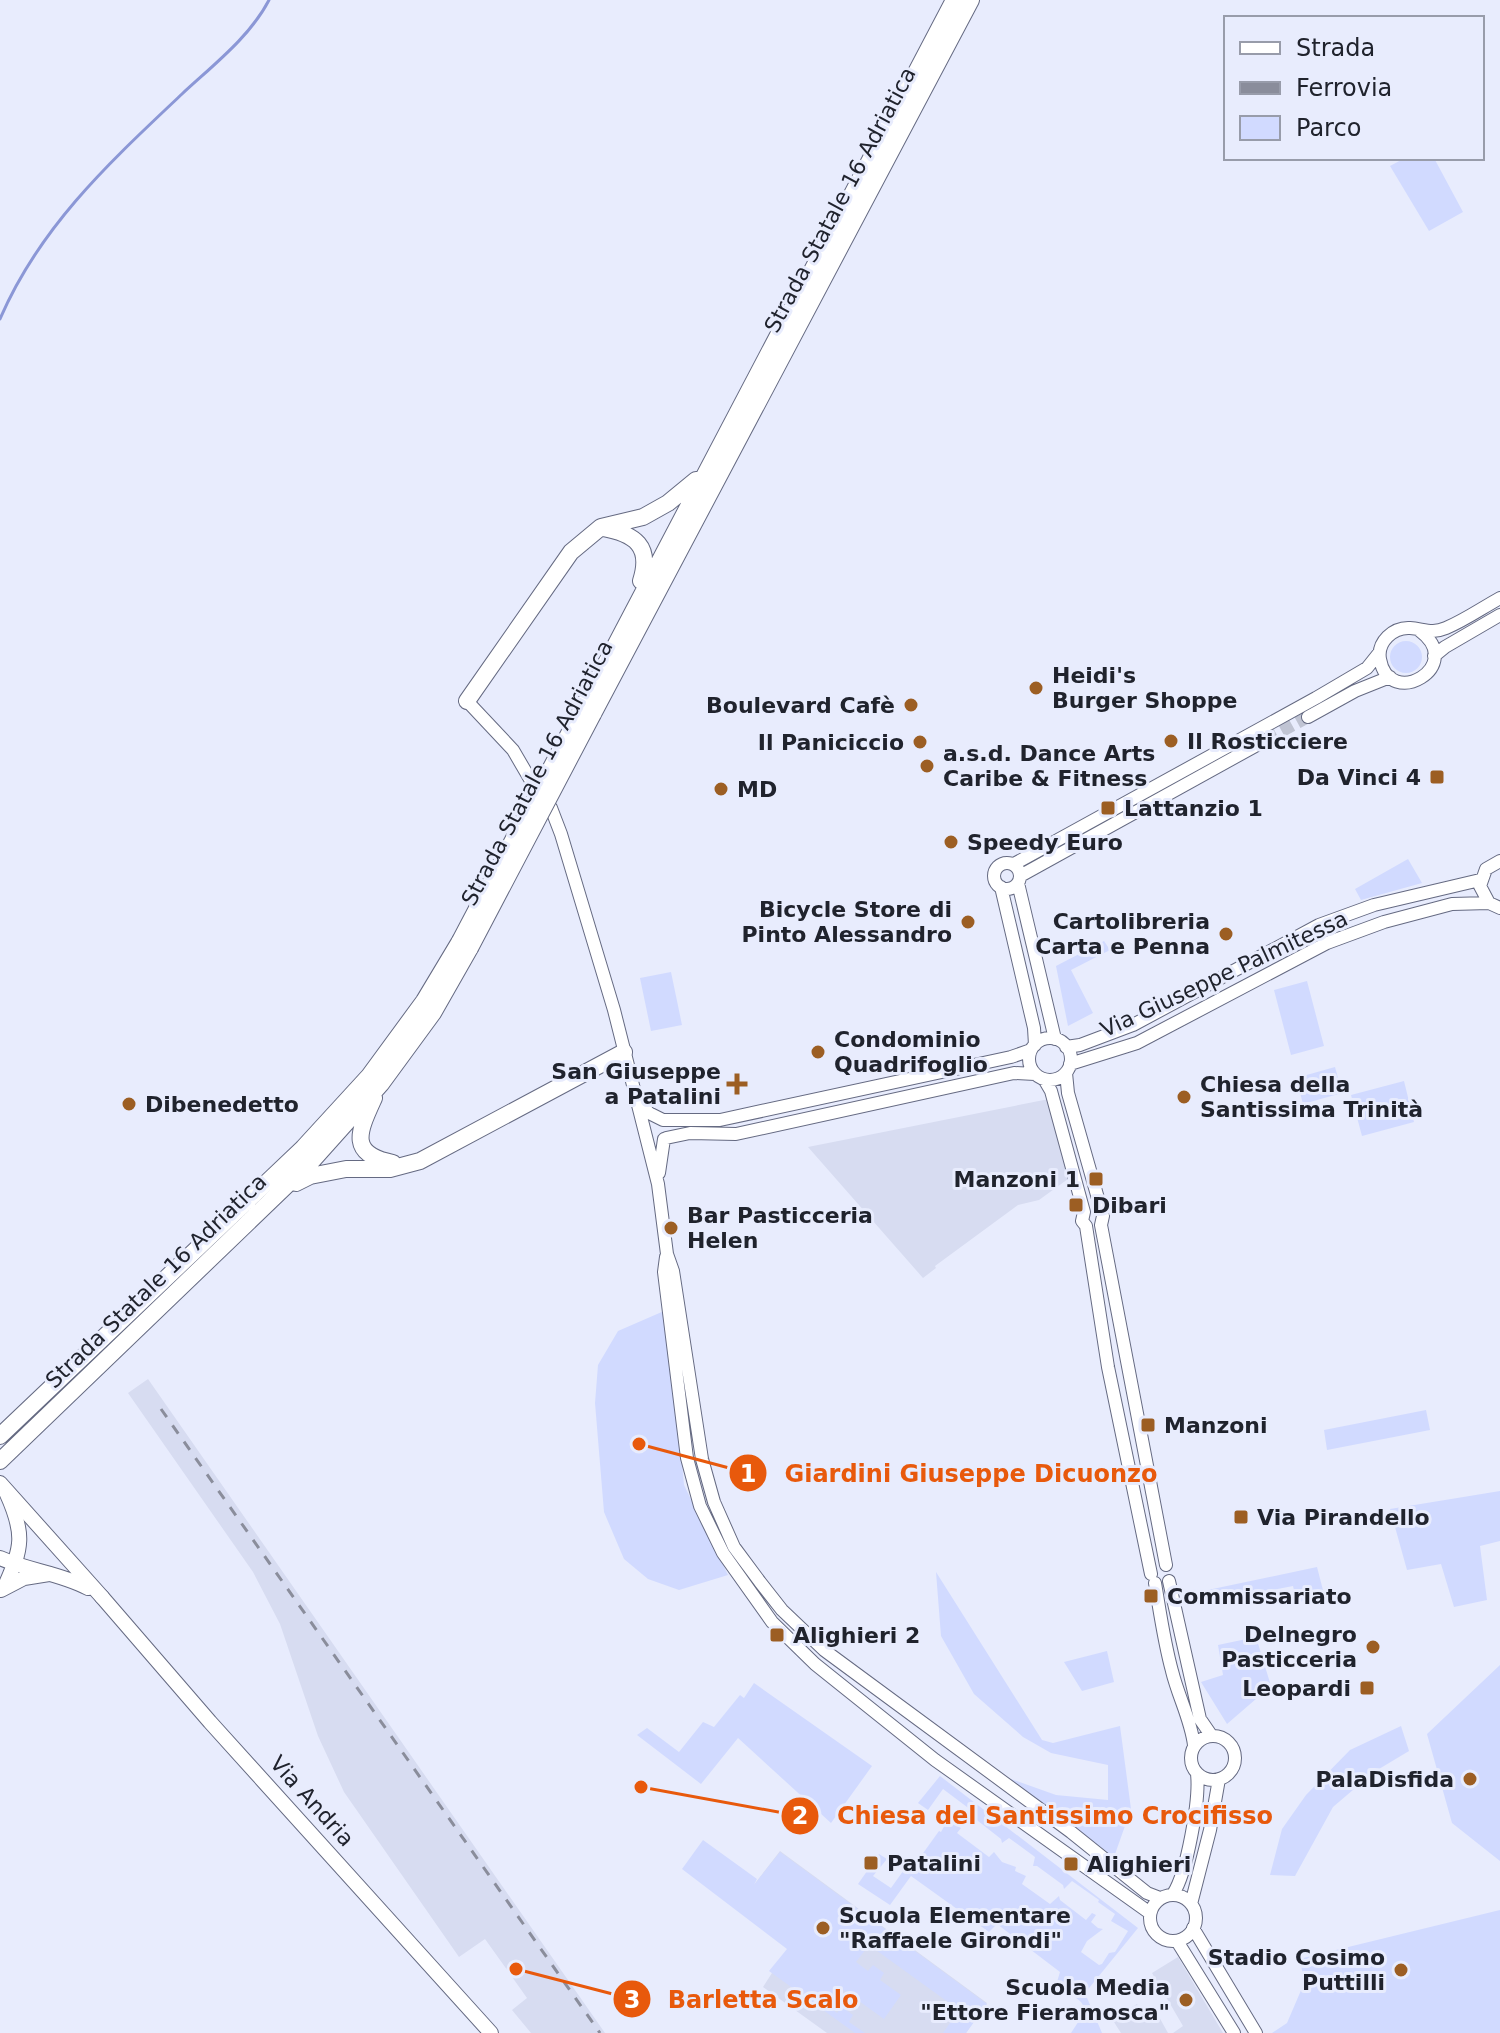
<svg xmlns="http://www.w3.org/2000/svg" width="1500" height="2033" viewBox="0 0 1500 2033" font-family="'DejaVu Sans',sans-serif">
<rect width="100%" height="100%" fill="#e8ecfd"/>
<!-- built -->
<path fill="#d7dcf1" d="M1049,1099L1068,1179L1039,1200L1018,1205L935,1266L936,1268L923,1278L808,1147Z
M148,1379L470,1840L605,2033H531L512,2010L527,1998L485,1939L459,1957L344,1792L318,1736L280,1624L253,1572L128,1393Z
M780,1851L987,2003L966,2033H827L763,1987L788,1948L736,1908Z
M1178,1957L1223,2033H1173L1183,2026L1152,1973Z
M1137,2004L1142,2012L1153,2006L1168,2033H1121L1112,2019Z"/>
<!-- green -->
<path fill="#d1daff" d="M1405,158H1434L1463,212L1429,231L1390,166Z
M1390 657a16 16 0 1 1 32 0a16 16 0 1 1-32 0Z
M1408,859L1422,883L1361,900L1355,889Z
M1104,941L1110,950L1071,970L1093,1013L1068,1026L1056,966Z
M671,972L682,1025L651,1031L640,978Z
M1307,981L1324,1046L1291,1055L1274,990Z
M1335,1067L1342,1093L1303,1104L1296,1078Z
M1404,1081L1414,1122L1362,1136L1351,1095Z
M664,1311L676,1397L684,1485L728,1575L679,1590L648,1579L624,1559L604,1512L595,1403L598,1365L618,1331Z
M1426,1410L1430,1430L1327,1450L1324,1430Z
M1500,1491V1541L1480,1546L1487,1600L1454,1607L1441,1564L1407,1570L1390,1509Z
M1317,1567L1324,1594L1297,1603L1293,1586L1190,1606L1184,1595Z
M936,1572L1042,1740L1053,1743L1120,1726L1131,1809L1114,1857L1008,1778L1056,1795L1108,1800V1765L1051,1753L1023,1737L974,1694L941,1636Z
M1256,1637L1271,1686L1227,1724L1201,1682L1223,1675L1218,1645Z
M1107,1651L1114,1682L1082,1691L1064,1662Z
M1500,1665V1861L1452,1823L1427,1734Z
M754,1683L872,1766L831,1823L738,1738L701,1784L637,1735L647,1728L679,1752L703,1722L714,1727L740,1695L744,1698Z
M1401,1726L1409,1751L1374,1772L1333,1807L1295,1876L1270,1875L1282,1829L1306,1795L1350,1750Z
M940,1776L1138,1928L1085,1993L1102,2033H1071L1086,2010L1081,2002L1057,1982L1060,1972L997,1924L989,1932L911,1876L890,1905L858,1884L879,1854L887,1859L873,1876L891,1888L911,1860L916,1863L939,1831L941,1832L947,1821L961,1828L957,1833L989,1857L994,1852L1002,1862L1016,1867L1015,1871L1026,1876L1022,1884L1050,1904L1059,1896L1060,1900L1086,1920L1092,1913L1096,1915L1091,1922L1098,1928L1103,1929L1087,1941L1081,1952L1099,1965L1102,1964L1109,1953L1115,1952L1128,1931L1111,1921L1115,1914L1098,1902L1099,1900L1072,1881L1064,1889L1063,1885L1037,1866H1033L1035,1857L1009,1838L1002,1843L1001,1839L973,1817L970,1819L966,1816L971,1810L943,1789L928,1810L918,1803Z
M703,1840L757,1879L754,1885L780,1852L987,2004L966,2033H943L959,2010L869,1945L856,1962L868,1971L873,1965L884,1973L880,1980L901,1995L884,2019L838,1986L825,2004L837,2013L842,2007L853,2015L849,2022L865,2033H855L769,1971L787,1949L682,1869Z
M1500,1910V2033H1272L1287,2023L1305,1981L1299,1959Z"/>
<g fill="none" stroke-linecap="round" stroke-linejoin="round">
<!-- stream -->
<path stroke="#8b97d6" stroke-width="3" d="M0,319C40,226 110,162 182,94C212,66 250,37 269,0"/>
<!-- tertiary-tunnel -->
<path stroke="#c0c4d3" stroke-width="12" stroke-dasharray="12 6" stroke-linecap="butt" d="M1266,740L1308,717"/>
<defs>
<path id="tertiary" d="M1420,631C1467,666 1389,711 1380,659C1377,642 1393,627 1410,628C1424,629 1432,634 1446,628C1465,620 1482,608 1500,598
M1434,656L1445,647L1500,615
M467,701L513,750L534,786L551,808L561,834L614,1010L658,1184L667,1254L673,1271L702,1459L714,1502L734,1547L760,1582L782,1610L824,1650L1071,1832L1147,1893L1160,1898
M1308,717L1355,691L1390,677
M1500,861L1486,869L1480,886L1489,903L1500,908
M994 876a13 13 0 1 1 26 0a13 13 0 1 1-26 0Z
M1014,864L1316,698L1367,668L1379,653
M1020,876L1266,740
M1018,883L1055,1039
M1001,887L1034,1028L1035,1045
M1029 1059a21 21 0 1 1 42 0a21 21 0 1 1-42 0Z
M1066,1047L1080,1045L1133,1025L1319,925L1374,905L1480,880
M1070,1064L1137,1043L1327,943L1384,922L1452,904L1489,903
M1066,1073L1068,1093L1103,1216L1101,1225L1166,1565
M1044,1079L1051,1091L1084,1212L1082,1221L1086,1226L1108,1367L1151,1574
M637,1101L649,1113L663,1120H720L1011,1057L1031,1050
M666,1138L690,1133L736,1134L1014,1073L1035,1074
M659,1173L664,1139
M666,1257L664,1272L687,1458L700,1506L723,1553L772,1622L815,1664L935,1760L1150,1913
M1169,1581L1200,1719L1211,1735
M1155,1583C1160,1612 1164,1642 1172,1671C1178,1696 1191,1720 1194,1745
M1191 1758a22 22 0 1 1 44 0a22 22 0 1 1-44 0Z
M1173,1894C1187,1873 1200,1799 1197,1774
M1150 1918a23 23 0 1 1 46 0a23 23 0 1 1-46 0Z
M1191,1904L1210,1830L1219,1779
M1193,1928L1256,2033
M1177,1941L1234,2033"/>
<path id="secondary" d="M4,1588C23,1548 25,1533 6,1492
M1,1590L24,1578L49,1574
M102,1597L210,1722L491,2033"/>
<path id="primary" d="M0,1483L102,1597
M0,1558C29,1571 60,1573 88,1588"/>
<path id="trunk" d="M603,528C635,534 652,546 641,581
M467,701L571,552L601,527L643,517L668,503L696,480
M583,707L954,0
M593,714L971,0
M374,1098C359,1131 347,1154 393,1163
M296,1183L310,1176L346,1169H390L420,1161L624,1052
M0,1436L303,1148L369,1076L424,1001L460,941
M0,1461L313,1160L381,1084L433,1013L470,948"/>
</defs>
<!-- tertiary casing -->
<use href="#tertiary" stroke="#656a82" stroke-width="14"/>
<!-- secondary casing -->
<use href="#secondary" stroke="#656a82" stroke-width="16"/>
<!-- primary casing -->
<use href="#primary" stroke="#656a82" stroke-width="16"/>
<!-- trunk casing -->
<use href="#trunk" stroke="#656a82" stroke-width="18"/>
<!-- tertiary -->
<use href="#tertiary" stroke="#fff" stroke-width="12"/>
<!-- secondary -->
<use href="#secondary" stroke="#fff" stroke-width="14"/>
<!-- primary -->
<use href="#primary" stroke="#fff" stroke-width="14"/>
<!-- trunk -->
<use href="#trunk" stroke="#fff" stroke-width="16"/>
<!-- rail -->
<path stroke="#8a8d9b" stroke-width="3" stroke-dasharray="10 10" stroke-linecap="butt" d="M161,1409L600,2033"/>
<defs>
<path id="trunk-bridge" d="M460,941L583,707
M470,948L593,714"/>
</defs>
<!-- trunk-bridge casing -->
<use href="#trunk-bridge" stroke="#656a82" stroke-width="18" stroke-linecap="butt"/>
<!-- trunk-bridge -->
<use href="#trunk-bridge" stroke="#fff" stroke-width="16"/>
</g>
<!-- markers -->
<g fill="#9c5e23" stroke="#e8ecfd" stroke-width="3">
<circle cx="1036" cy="688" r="8"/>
<circle cx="911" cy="705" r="8"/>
<circle cx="1171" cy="741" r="8"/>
<circle cx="920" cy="742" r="8"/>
<circle cx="927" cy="766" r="8"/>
<rect x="1429" y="769" width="16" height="16" rx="4"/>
<circle cx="721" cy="789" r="8"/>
<rect x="1100" y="800" width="16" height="16" rx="4"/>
<circle cx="951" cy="842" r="8"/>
<circle cx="968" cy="922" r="8"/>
<circle cx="1226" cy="934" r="8"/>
<circle cx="818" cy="1052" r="8"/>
<path d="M733 1072h8v8h8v8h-8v8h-8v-8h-8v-8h8z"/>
<circle cx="1184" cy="1097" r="8"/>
<circle cx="129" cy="1104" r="8"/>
<rect x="1088" y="1171" width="16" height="16" rx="4"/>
<rect x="1068" y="1197" width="16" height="16" rx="4"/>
<circle cx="671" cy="1228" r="8"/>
<rect x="1140" y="1417" width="16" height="16" rx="4"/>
<rect x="1233" y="1509" width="16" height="16" rx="4"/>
<rect x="1143" y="1588" width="16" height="16" rx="4"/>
<rect x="769" y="1627" width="16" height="16" rx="4"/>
<circle cx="1373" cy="1647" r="8"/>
<rect x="1359" y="1680" width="16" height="16" rx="4"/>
<circle cx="1470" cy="1779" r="8"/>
<rect x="863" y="1855" width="16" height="16" rx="4"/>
<rect x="1063" y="1856" width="16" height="16" rx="4"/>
<circle cx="823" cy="1928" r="8"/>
<circle cx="1401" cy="1970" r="8"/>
<circle cx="1186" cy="2000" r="8"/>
</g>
<g text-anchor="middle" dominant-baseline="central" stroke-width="6" stroke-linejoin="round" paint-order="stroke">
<!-- street labels -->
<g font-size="22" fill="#20232d" stroke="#e8ecfd">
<text transform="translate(840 200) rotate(-62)">Strada Statale 16 Adriatica</text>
<text transform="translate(537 773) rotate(-62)">Strada Statale 16 Adriatica</text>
<text transform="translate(1224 974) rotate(-25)">Via Giuseppe Palmitessa</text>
<text transform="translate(156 1281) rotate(-44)">Strada Statale 16 Adriatica</text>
<text transform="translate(312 1801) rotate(48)">Via Andria</text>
</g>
<!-- poi labels -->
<g font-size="22" font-weight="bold" fill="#20232d" stroke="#e8ecfd" text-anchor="start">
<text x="1052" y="675">Heidi's<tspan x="1052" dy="25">Burger Shoppe</tspan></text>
<text x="895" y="705" text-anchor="end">Boulevard Cafè</text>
<text x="1187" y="741">Il Rosticciere</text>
<text x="904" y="742" text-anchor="end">Il Paniciccio</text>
<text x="943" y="753">a.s.d. Dance Arts<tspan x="943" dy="25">Caribe &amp; Fitness</tspan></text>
<text x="1421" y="777" text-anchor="end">Da Vinci 4</text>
<text x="737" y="789">MD</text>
<text x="1124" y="808">Lattanzio 1</text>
<text x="967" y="842">Speedy Euro</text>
<text x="952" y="909" text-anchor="end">Bicycle Store di<tspan x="952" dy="25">Pinto Alessandro</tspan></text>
<text x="1210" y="921" text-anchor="end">Cartolibreria<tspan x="1210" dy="25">Carta e Penna</tspan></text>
<text x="834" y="1039">Condominio<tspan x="834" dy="25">Quadrifoglio</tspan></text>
<text x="721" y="1071" text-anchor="end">San Giuseppe<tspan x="721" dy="25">a Patalini</tspan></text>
<text x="1200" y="1084">Chiesa della<tspan x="1200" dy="25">Santissima Trinità</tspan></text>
<text x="145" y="1104">Dibenedetto</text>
<text x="1080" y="1179" text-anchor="end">Manzoni 1</text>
<text x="1092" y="1205">Dibari</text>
<text x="687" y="1215">Bar Pasticceria<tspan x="687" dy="25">Helen</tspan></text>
<text x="1164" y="1425">Manzoni</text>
<text x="1257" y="1517">Via Pirandello</text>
<text x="1167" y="1596">Commissariato</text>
<text x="1357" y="1634" text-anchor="end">Delnegro<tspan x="1357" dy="25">Pasticceria</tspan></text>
<text x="793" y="1635">Alighieri 2</text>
<text x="1351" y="1688" text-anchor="end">Leopardi</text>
<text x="1454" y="1779" text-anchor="end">PalaDisfida</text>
<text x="887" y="1863">Patalini</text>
<text x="1087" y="1864">Alighieri</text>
<text x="839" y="1915">Scuola Elementare<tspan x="839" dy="25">"Raffaele Girondi"</tspan></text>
<text x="1385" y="1957" text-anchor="end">Stadio Cosimo<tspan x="1385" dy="25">Puttilli</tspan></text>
<text x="1170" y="1987" text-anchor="end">Scuola Media<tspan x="1170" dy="25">"Ettore Fieramosca"</tspan></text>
</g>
</g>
<!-- callouts -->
<path fill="none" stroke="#e8590c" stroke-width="3" d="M639 1444L748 1473M641 1787L800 1816M516 1969L632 1999"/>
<g fill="#e8590c" stroke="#e8ecfd" stroke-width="3">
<circle cx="639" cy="1444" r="8"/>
<circle cx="641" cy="1787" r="8"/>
<circle cx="516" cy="1969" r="8"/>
<circle cx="748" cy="1473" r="20"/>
<circle cx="800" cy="1816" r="20"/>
<circle cx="632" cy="1999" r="20"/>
</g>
<g font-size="24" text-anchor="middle" font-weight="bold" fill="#fff">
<text x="748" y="1482">1</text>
<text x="800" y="1824">2</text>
<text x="632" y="2008">3</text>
</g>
<g font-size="24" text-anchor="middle" font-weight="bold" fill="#e8590c" stroke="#e8ecfd" stroke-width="6" stroke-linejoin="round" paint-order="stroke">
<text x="971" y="1482">Giardini Giuseppe Dicuonzo</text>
<text x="1055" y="1824">Chiesa del Santissimo Crocifisso</text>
<text x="763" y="2008">Barletta Scalo</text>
</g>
<!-- legend -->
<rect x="1224" y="16" width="260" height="144" fill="#e8ecfd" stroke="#989caa" stroke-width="2"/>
<rect x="1240" y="42" width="40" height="12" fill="#ffffff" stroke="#989caa" stroke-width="2"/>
<text x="1296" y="56" font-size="24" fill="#20232d">Strada</text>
<rect x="1240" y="82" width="40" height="12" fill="#8a8d9b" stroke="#989caa" stroke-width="2"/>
<text x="1296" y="96" font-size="24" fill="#20232d">Ferrovia</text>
<rect x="1240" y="116" width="40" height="24" fill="#d1daff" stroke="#989caa" stroke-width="2"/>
<text x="1296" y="136" font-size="24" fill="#20232d">Parco</text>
</svg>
